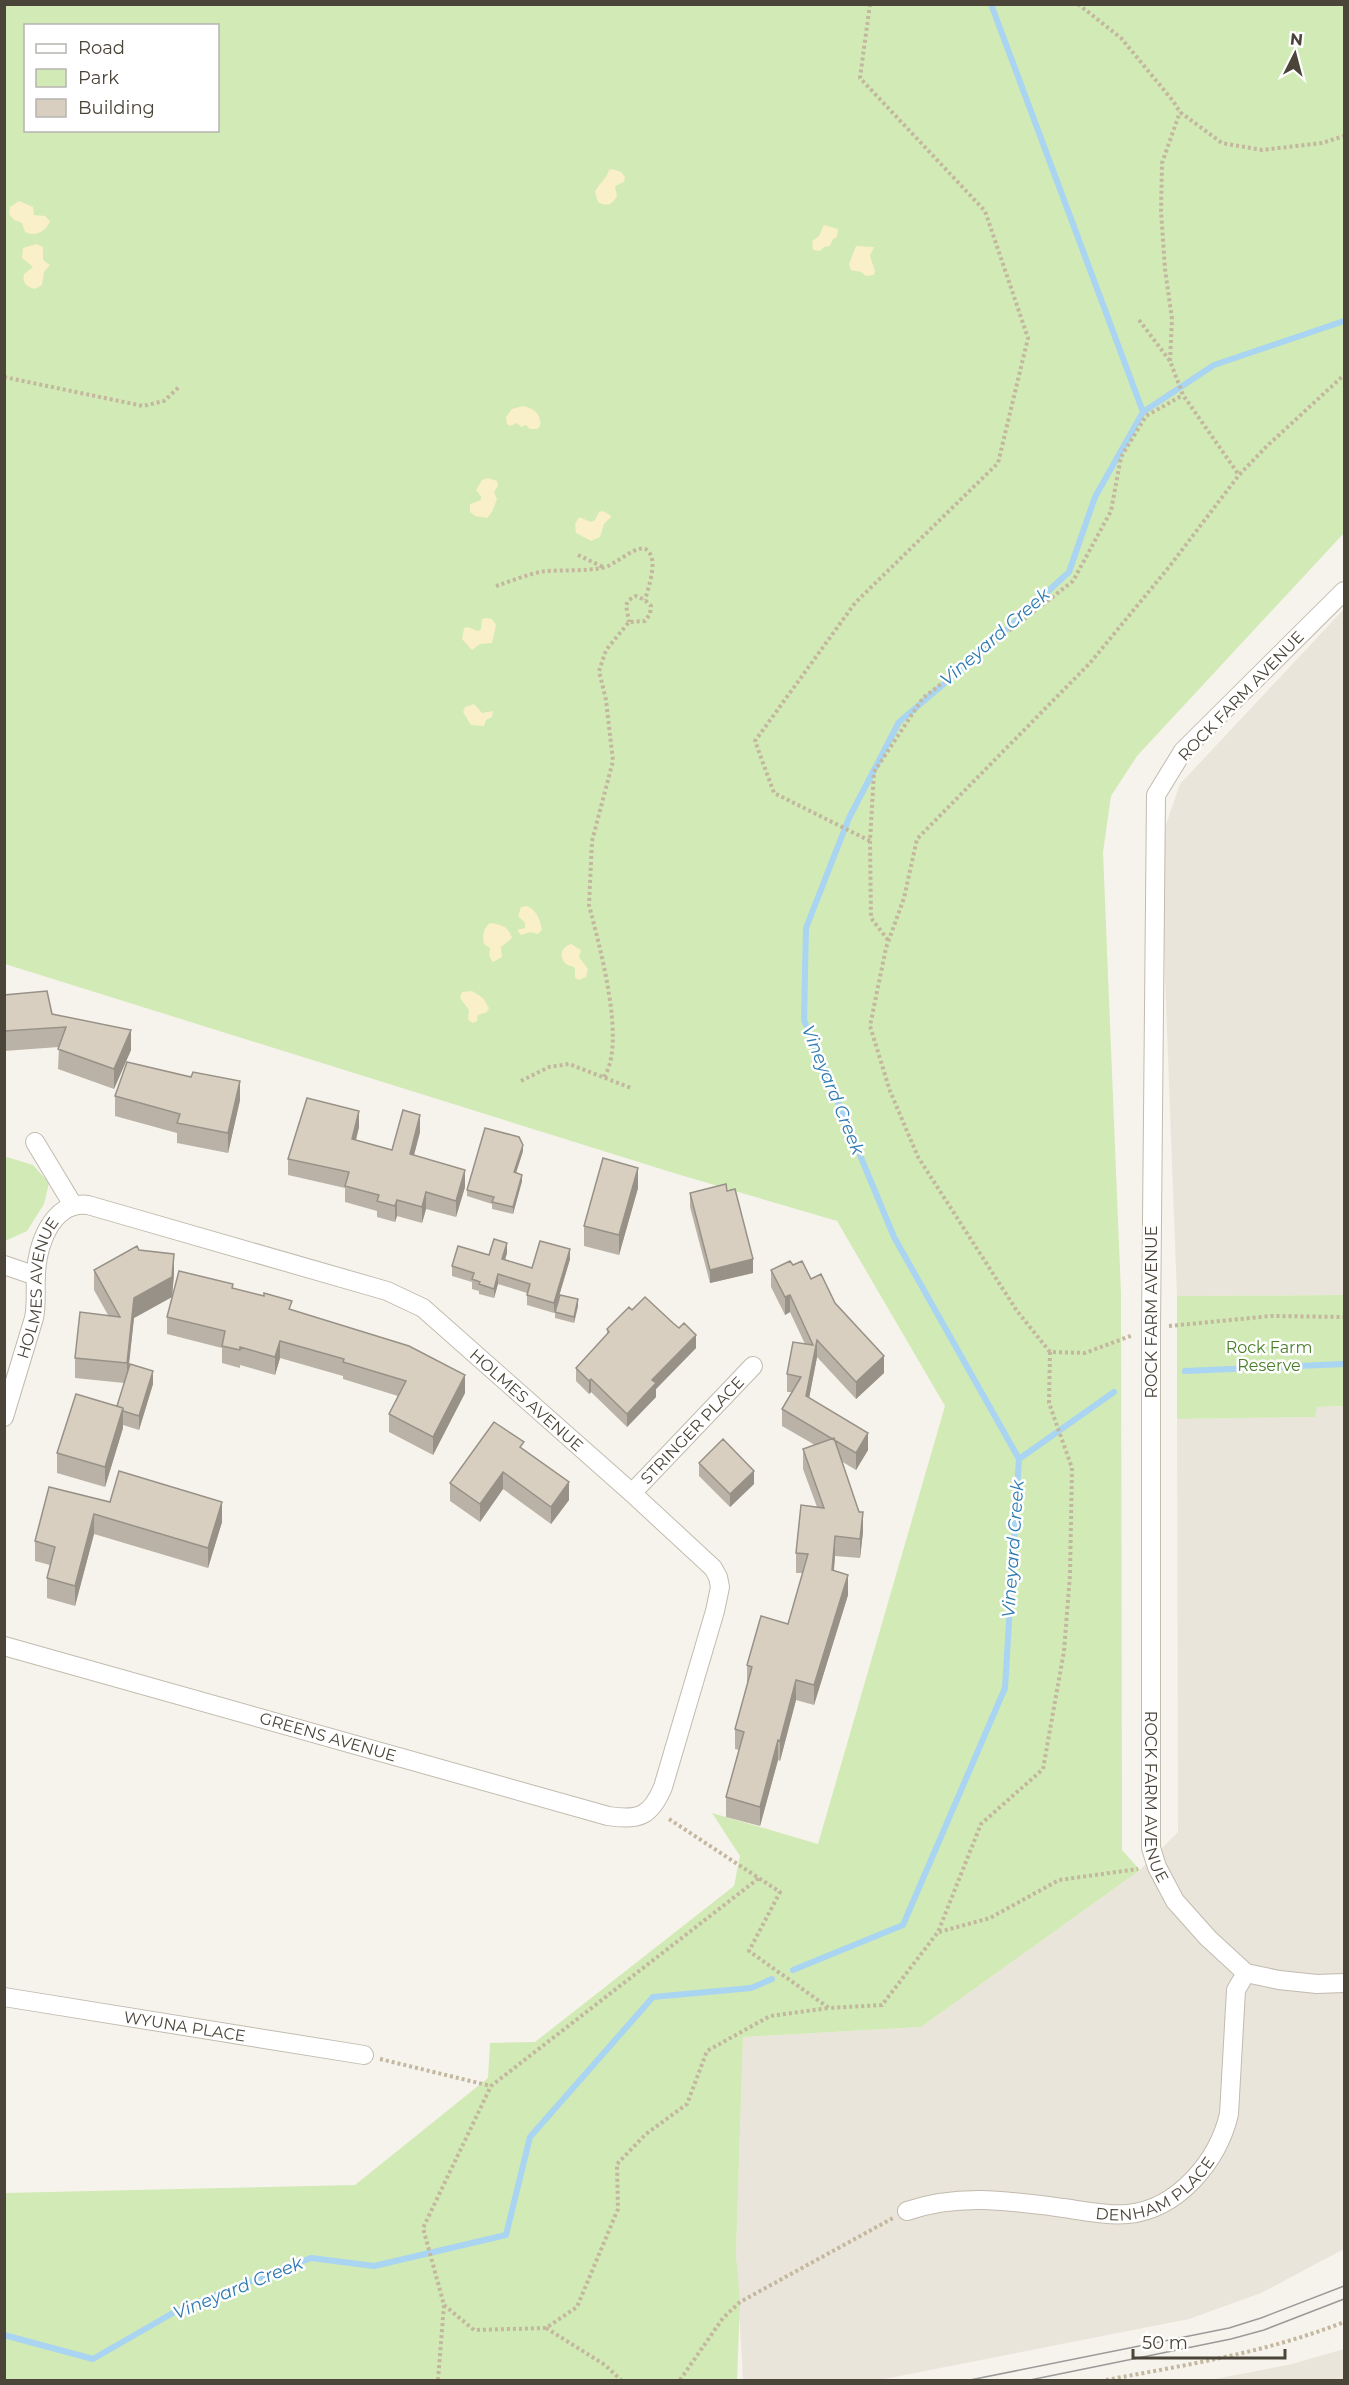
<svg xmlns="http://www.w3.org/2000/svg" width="1349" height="2385" viewBox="0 0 1349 2385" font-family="Montserrat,sans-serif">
<rect width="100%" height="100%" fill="#f6f3ec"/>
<!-- residential -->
<path fill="#eae5da" d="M1344,609V1295L1177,1296L1161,870L1163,833L1180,784Z
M1344,1406V2249L1261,2293L1189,2319L879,2380H743L736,2254L743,2037L921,2027L1140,1870L1178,1832L1177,1419L1315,1417L1316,1407Z
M1344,2349V2380H1210L1292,2364Z"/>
<!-- green -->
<path fill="#d2eab5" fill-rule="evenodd" d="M5,5H1344V533L1137,756L1111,796L1103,852L1121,1294L1122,1850L1140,1870L921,2027L743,2037L736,2254L740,2302L737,2380H5V2193L355,2185L488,2078L490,2043L535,2042L734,1886L740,1856L712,1813L818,1844L945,1406L837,1221L677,1174L5,964ZM26,26H218V130H26Z
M7,1157L33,1165L49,1183L44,1204L27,1231L5,1241L4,1161Z
M1344,1295V1406L1317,1407L1315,1417L1177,1419V1296Z"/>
<!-- sand -->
<path fill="#f9efc9" d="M612,169L621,172L625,177L624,182L615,186L617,196C612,205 607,207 598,202L595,192C599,183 606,180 609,170Z
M19,201L33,207L34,215L45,216L50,221C46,232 35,237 25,232L22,223L14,220L9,214L10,207Z
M824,225L838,229L837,237L833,239L830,246L824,247L820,251L813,250L812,241L819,236Z
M36,244L43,247V260L50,265L44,272L42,285L35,289C27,287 22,283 24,274L33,267L22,258L23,248Z
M856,246L874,247L870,256L875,271L874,275L866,276L861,272L851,270L849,264Z
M523,406C533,408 542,414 540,426L537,429H530L526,425L521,427L517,423L510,426L507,424L506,417L512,409Z
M488,478L497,481L498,486L494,492L497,499L492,512L487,518L475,516L470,512V504L481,500V496L476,490L482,480Z
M603,511L610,515L611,517L604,524L600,537L591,541L576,533L575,524L579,517L591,522L595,520L599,512Z
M487,618L492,619L496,625L492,643L480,644L472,650L462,639L464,628L468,627L478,631L481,629L482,619Z
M474,704L482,713L493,711L492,717L486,720L484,726L471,725L463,712L465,707Z
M527,906C537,910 540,920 542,930L538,934L530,932L521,935L517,930L525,928V923L518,916L521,907Z
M490,923C502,925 508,926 512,938L501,947L502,957L493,962L489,956L490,948L484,944C482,936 483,929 490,923Z
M571,944L581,950L579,957L588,969L586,977L578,980L575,977V968C573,966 569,966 566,964C558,957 562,946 571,944Z
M472,991L483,998L489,1008L487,1012L478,1015L477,1021L473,1023L468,1020L469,1010L460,998L462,992Z"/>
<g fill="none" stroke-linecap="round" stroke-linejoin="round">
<!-- stream -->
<path stroke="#a9d4f2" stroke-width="6" d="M991,4L1143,412
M1185,1371L1344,1364
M1019,1459L1114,1392
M793,1970L903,1925L1005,1688L1019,1459L894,1237L804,1020L806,928L849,818L899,722L984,650L1069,572L1095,497L1143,412L1214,365L1344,321
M4,2335L93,2359L178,2310L311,2258L374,2266L506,2235L530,2137L653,1997L751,1988L772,1979"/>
<defs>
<g id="street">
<path id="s1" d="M1344,591L1183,751L1156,795L1151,1328V1848L1157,1867L1175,1901L1208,1938L1246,1973L1279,1980L1317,1984L1344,1983"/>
<path d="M35,1142L73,1205"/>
<path d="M4,1265L36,1276"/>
<path id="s2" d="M4,1417L34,1318C37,1303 35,1291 36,1276C36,1247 52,1200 88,1205L387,1291L423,1308L632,1493L713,1568L718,1577L720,1587L715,1611L663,1787C651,1816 639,1821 608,1816L4,1646"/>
<path id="s3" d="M632,1493L753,1366"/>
<path id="s4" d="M4,1997L364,2055"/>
<path id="s5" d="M907,2211C960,2193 1010,2201 1064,2208C1085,2211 1107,2216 1128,2214C1178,2209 1218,2161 1229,2114L1236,1990L1246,1973"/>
</g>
</defs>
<!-- street casing -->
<use href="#street" stroke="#c2bbae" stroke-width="20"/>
<!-- path -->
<path stroke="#c4b79f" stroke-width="4" stroke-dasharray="3 3" stroke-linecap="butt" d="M1078,4L1121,38L1173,101L1180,112L1222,143L1262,150L1322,143L1344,136
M1139,320L1170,361L1183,395L1239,475
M1170,361L1172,319L1165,269L1161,211L1162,163L1180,112
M4,377L143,406L164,401L180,386
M578,555L603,567
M496,586C512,581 530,573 546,571C565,570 584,571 602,568C615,566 638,542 647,550C659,560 648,588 645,600
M870,841L774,793L755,741L855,603L998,463L1028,338L985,211L860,78L870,4
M888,940L871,918L870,841L874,772L923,698L1073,581L1111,511L1121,457L1146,416L1183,395
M604,1077C627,1042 599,945 589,905L592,841L613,761L606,700L599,671L606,650L629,622L645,621L650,614L651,606L645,600L636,596L629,600L626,605L629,622
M521,1081L549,1067L569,1064L631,1088
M1169,1326L1271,1316L1344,1317
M1050,1352L1017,1311L918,1157L890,1091L870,1026L886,948L904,898L917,839L1090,663L1169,567L1239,475L1267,446L1344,375
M669,1819L780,1892L749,1951L829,2008L882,2005L938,1932L981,1824L1043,1769L1064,1651L1070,1575L1072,1468L1049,1403L1050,1352L1085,1353L1133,1335
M939,1932L990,1918L1059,1880L1138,1869
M380,2059L491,2086
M444,2305L474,2330L546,2328L577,2307L618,2209L617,2164L646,2134L687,2104L707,2051L770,2016L829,2008
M546,2328L605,2365L621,2380
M438,2380L444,2305L423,2228L491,2086L759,1878
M680,2380L723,2318L740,2302L893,2218
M1106,2380C1186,2365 1268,2352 1344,2322"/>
<!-- street -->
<use href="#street" stroke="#fff" stroke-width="18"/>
<!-- tram -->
<path stroke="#9a9a9a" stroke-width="1.5" d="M970,2380L1229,2328L1261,2318L1344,2286
M1030,2380L1231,2339L1264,2330L1344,2299"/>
</g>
<!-- wall -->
<path fill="#bab2a6" d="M4,995L52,1014L131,1050L114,1089L58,1069L59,1047L4,1051Z
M115,1096L240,1100L228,1153L177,1143V1133L115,1116Z
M359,1127L356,1140L392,1150L420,1132L414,1155L465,1187L456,1217L426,1209L422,1223L397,1216L395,1222L377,1217V1211L345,1202V1188L288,1175V1159Z
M523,1151L516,1173L522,1181L513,1214L492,1209V1204L467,1196V1190Z
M638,1188L619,1255L584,1246V1226Z
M690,1193L753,1273L710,1283L690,1207Z
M139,1250L174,1274L172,1297L134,1318L128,1369L153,1384L139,1430L123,1425V1428L105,1487L57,1473V1453L117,1406L124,1383L75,1378V1358L108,1315L94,1290V1270Z
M507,1253L505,1260L532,1268L570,1259L554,1313L527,1305V1293L498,1284L494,1298L479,1294V1291L472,1289V1282L452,1276V1266L489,1255Z
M793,1265L811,1279L835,1303L884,1373L856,1399L817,1357L809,1398L868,1450L856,1470L841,1461L863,1532L860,1558L835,1556L834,1571L848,1595L814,1705L796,1700L780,1761L778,1760L760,1826L726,1817V1797L739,1750L735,1749V1729L747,1685V1665L788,1624L803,1573H796V1553L817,1507L803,1469V1449L815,1445L782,1426V1409L792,1392H787V1374L805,1344L790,1312L785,1315L771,1287V1270Z
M233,1288L292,1310L465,1393L433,1455L389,1432V1414L398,1396L343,1379V1376L280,1358L275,1375L240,1365V1368L222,1363V1348L167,1334V1317Z
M578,1306L574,1323L555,1318V1312Z
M632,1310L696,1348L656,1389V1397L627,1427L591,1392L589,1394L576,1381V1368L607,1334V1329Z
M524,1449L569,1500L551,1524L503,1489L480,1522L450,1501V1483Z
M699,1463L754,1484L730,1507L699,1476Z
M110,1502L222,1522L208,1568L94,1534L75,1606L47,1598V1578L50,1565L35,1561V1541Z"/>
<!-- shaded-wall -->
<path fill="#979187" d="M131,1030V1050L114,1089V1069Z
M240,1081V1100L228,1153V1133Z
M359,1111V1127L352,1155V1139Z
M420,1115V1132L410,1170V1154Z
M523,1145V1151L514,1179V1172Z
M638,1168V1188L619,1255V1235Z
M465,1170V1187L456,1217V1201Z
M522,1175V1181L513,1214V1207Z
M426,1192V1209L422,1223V1207Z
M397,1200V1216L395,1222V1206Z
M507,1243V1253L502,1269V1259Z
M570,1249V1259L554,1313V1303Z
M174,1254V1274L172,1297L134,1318L127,1383V1363L134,1298Z
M753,1259V1273L710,1283V1270Z
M498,1274V1284L494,1298V1289Z
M790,1295V1312L785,1315V1297Z
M578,1299V1306L574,1323V1317Z
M696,1335V1348L656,1389V1397L627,1427V1414L652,1380Z
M817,1340V1357L806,1414V1396Z
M280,1341V1358L275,1375V1357Z
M884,1356V1373L856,1399V1382Z
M153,1371V1384L139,1430V1416Z
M465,1375V1393L433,1455V1437Z
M591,1379V1392L589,1394V1381Z
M123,1408V1428L105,1487V1467Z
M868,1433V1450L856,1470V1453Z
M754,1471V1484L730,1507V1494Z
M503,1472V1489L480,1522V1504Z
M569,1482V1500L551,1524V1507Z
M222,1502V1522L208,1568V1548Z
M863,1512V1532L860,1558V1539Z
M94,1514V1534L75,1606V1586Z
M835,1536V1556L832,1590V1570Z
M848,1575V1595L814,1705V1685Z
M796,1680V1700L780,1761V1741Z
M778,1740V1760L760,1826V1807Z"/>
<!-- building -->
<path fill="#d8cfc1" stroke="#979187" stroke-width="1.5" d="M47,991L52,1014L131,1030L114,1069L58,1049L66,1027L4,1031V995Z
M127,1062L191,1077L193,1072L240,1081L228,1133L177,1123L180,1114L115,1096Z
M307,1098L359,1111L352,1139L392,1150L403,1110L420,1115L410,1154L465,1170L456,1201L426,1192L422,1207L397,1200L395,1206L377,1201L379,1195L345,1186L349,1172L288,1159Z
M485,1128L519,1137L523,1145L514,1172L522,1175L513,1207L492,1202L494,1197L467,1190Z
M603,1158L638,1168L619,1235L584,1226Z
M726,1184L727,1191L735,1189L753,1259L710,1270L690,1193Z
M494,1239L507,1243L502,1259L532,1268L540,1241L570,1249L554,1303L527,1295L530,1284L498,1274L494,1289L479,1284L480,1282L472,1279L474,1273L452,1266L458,1246L489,1255Z
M137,1246L139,1250L174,1254L172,1277L134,1298L127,1363L75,1358L80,1312L120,1317L94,1270Z
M790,1261L793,1265L802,1261L811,1279L821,1274L835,1303L884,1356L856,1382L817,1340L806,1396L868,1433L856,1453L782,1409L801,1377L787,1374L793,1342L813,1345L790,1295L785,1297L771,1270Z
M179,1271L233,1284L232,1288L264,1296V1293L292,1301L289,1309L409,1346L465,1375L433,1437L389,1414L406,1381L343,1362L344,1359L280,1341L275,1357L240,1347V1350L222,1346L225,1331L167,1317Z
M560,1295L578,1299L574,1317L555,1312Z
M645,1297L673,1323L679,1328L684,1323L696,1335L652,1380L656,1383L627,1414L591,1379L589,1381L576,1368L609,1332L607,1329L629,1307L632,1310Z
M130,1364L153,1371L139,1416L123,1411V1408L117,1406Z
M76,1394L123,1408L105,1467L57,1453Z
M494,1422L524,1442L520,1447L569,1482L551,1507L503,1472L480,1504L450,1483Z
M834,1438L859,1512H863L860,1539L835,1536L832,1570L848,1575L814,1685L796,1680L780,1741L778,1740L760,1807L726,1797L744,1732L735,1729L752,1667L747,1665L761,1616L788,1624L808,1554L796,1553L801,1505L824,1508L803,1449Z
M723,1439L754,1471L730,1494L699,1463Z
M119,1471L222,1502L208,1548L94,1514L75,1586L47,1578L55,1547L35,1541L49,1487L110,1502Z"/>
<g text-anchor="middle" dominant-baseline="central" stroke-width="5" stroke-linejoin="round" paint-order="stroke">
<!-- street labels -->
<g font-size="16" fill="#4b4439" stroke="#fff">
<text transform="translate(1241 696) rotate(-46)">ROCK FARM AVENUE</text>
<text stroke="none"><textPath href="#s2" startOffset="134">HOLMES AVENUE</textPath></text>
<text transform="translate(1151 1312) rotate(-90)">ROCK FARM AVENUE</text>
<text stroke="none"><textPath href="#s2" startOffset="734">HOLMES AVENUE</textPath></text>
<text stroke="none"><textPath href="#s3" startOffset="87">STRINGER PLACE</textPath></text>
<text transform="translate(328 1737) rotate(16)">GREENS AVENUE</text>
<text stroke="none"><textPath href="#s1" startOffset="1281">ROCK FARM AVENUE</textPath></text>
<text stroke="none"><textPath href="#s4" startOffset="183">WYUNA PLACE</textPath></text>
<text stroke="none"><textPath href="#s5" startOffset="258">DENHAM PLACE</textPath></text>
</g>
<!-- park labels -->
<g font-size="16" fill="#4a7f2a" stroke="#fff">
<text x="1269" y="1347">Rock Farm<tspan x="1269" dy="18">Reserve</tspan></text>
</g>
<!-- water labels -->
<g font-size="18" font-style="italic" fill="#2e7ab2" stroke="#fff">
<text transform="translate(995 637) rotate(-41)">Vineyard Creek</text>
<text transform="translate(833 1090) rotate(68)">Vineyard Creek</text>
<text transform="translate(1013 1549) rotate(-86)">Vineyard Creek</text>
<text transform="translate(238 2288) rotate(-22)">Vineyard Creek</text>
</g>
</g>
<!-- border -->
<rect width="1349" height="2385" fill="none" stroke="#4b4439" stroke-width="12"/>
<!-- legend -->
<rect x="24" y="24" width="195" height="108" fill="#ffffff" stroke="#b7b4b0" stroke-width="1.5"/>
<rect x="36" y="44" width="30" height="9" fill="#ffffff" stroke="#b7b4b0" stroke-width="1.5"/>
<text x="78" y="54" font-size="18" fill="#4b4439">Road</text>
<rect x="36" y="69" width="30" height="18" fill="#d2eab5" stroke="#b7b4b0" stroke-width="1.5"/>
<text x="78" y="84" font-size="18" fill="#4b4439">Park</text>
<rect x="36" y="99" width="30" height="18" fill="#d8cfc1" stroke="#b7b4b0" stroke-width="1.5"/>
<text x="78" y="114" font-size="18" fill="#4b4439">Building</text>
<!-- north arrow -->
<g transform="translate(1295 54) rotate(6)" stroke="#ffffff" stroke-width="4.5" paint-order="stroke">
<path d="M0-4.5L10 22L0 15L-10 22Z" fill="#4b4439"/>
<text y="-9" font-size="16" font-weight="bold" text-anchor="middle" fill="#4b4439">N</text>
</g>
<!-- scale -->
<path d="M1133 2349v9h152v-9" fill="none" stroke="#4b4439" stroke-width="3"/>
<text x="1142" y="2349" font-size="18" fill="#4b4439" stroke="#ffffff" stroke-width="4.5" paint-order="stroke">50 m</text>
</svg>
